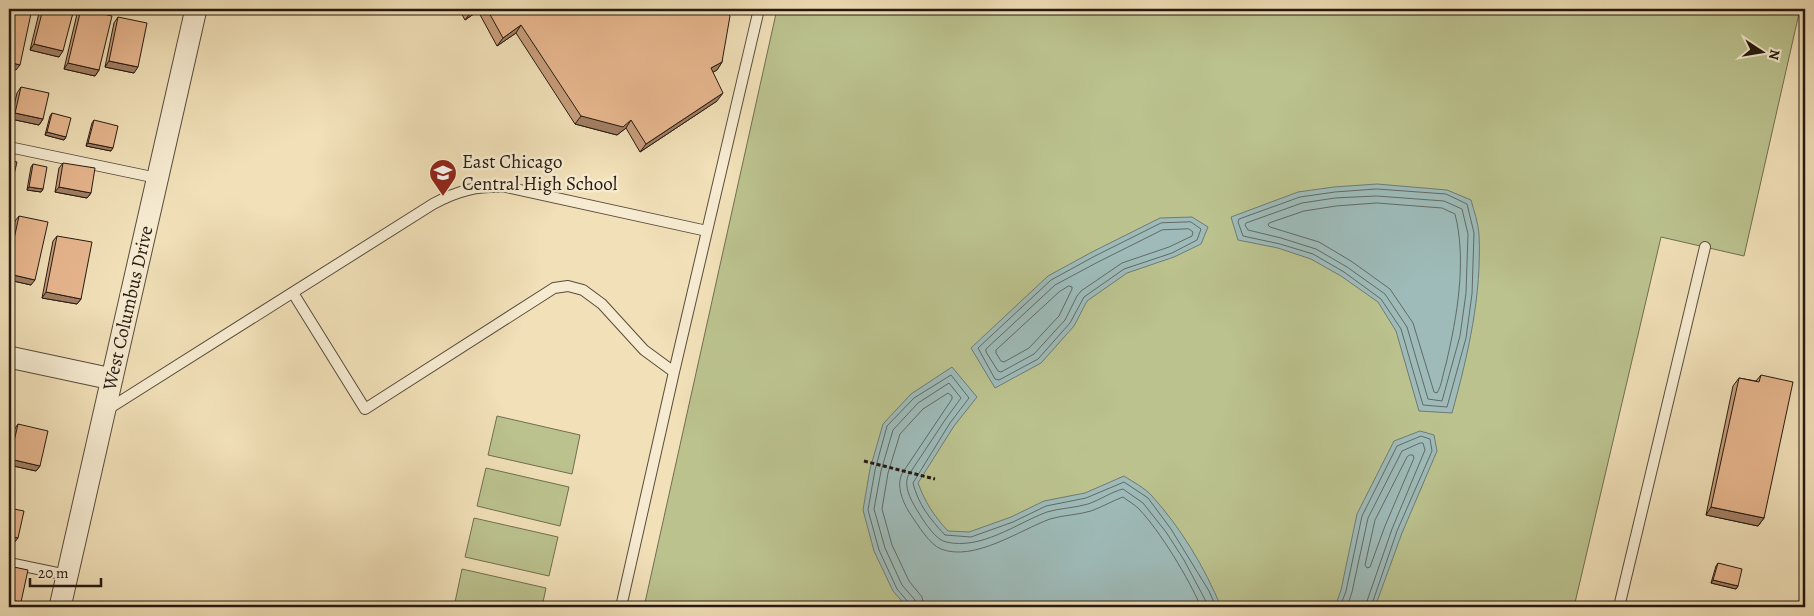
<svg xmlns="http://www.w3.org/2000/svg" width="1814" height="616" viewBox="0 0 1814 616" font-family="Alegreya,serif">
<rect width="100%" height="100%" fill="#f1e0b8"/>
<filter id="stains"><feTurbulence type="fractalNoise" baseFrequency=".004" numOctaves="4"/><feColorMatrix values="0 0 0 0 .2 0 0 0 0 .09 0 0 0 0 .02 0 0 0 .5 -.17"/></filter>
<radialGradient id="worn" r=".72"><stop offset=".6" stop-color="#630" stop-opacity="0"/><stop offset="1" stop-color="#630" stop-opacity=".3"/></radialGradient>
<!-- green -->
<path fill="#bbc28e" stroke="#706e50" d="M777,9H1800L1744,256L1661,237L1574,607H644Z
M497,416L580,435L572,474L488,455Z
M486,468L569,487L560,526L477,506Z
M474,518L558,537L549,576L465,557Z
M462,569L546,588L542,607H454Z"/>
<!-- water -->
<path fill="#9ebbb9" stroke="#6e7b76" d="M1377,184L1447,190L1471,200C1474,211 1478,222 1479,234C1482,295 1468,355 1452,413L1419,411L1396,331L1378,302L1341,276L1311,259L1278,248L1238,240L1231,217L1298,192L1334,187Z
M1192,217L1208,227L1201,244L1174,257L1127,273L1087,301L1074,326L1041,363L995,388L971,348L1048,276L1092,252L1160,218Z
M952,367L977,397L954,426L918,483C925,502 934,516 948,531L969,532L1011,517L1044,501L1085,493L1124,476C1133,482 1145,488 1152,496C1181,528 1205,568 1221,607H907L893,591L874,551L863,510L870,469L883,424L911,394Z
M1420,431L1434,435L1437,451L1402,533L1375,607H1335L1341,590L1357,514L1394,441Z"/>
<g fill="none" stroke-linecap="round" stroke-linejoin="round">
<!-- shore -->
<path stroke="#626a65" stroke-width="1" d="M1377,189L1446,194L1467,204L1474,233L1472,294L1466,338L1447,407L1423,405L1401,329L1381,299L1344,272L1313,254L1280,244L1243,236L1238,222L1239,219L1300,197L1335,192Z
M1377,196L1444,201L1462,209L1468,234L1466,293L1460,336L1442,401L1428,399L1407,327L1385,294L1347,267L1316,249L1281,238L1248,230L1245,225L1246,223L1302,203L1335,198Z
M1377,203L1442,208L1455,214C1467,261 1457,317 1446,364C1443,373 1442,385 1437,393L1434,392L1413,323L1390,289L1351,261L1319,242L1270,227L1268,225L1269,223L1304,211L1336,206Z
M1191,222L1201,229L1197,240L1172,253L1124,269L1084,297L1070,323L1038,359L999,380L995,379L978,348L1051,280L1095,256L1161,223Z
M1189,229L1193,232L1192,236L1169,247L1122,263L1081,291L1077,296L1065,320L1034,354L1001,372L998,371L986,352V349L1055,285L1098,262L1162,230Z
M1069,286L1072,287V289L1059,316L1029,348L1004,362L1001,361L996,353V350L1059,292Z
M1410,455H1413L1414,458L1385,526L1370,567L1367,568L1365,565L1375,520L1407,457Z
M910,607L909,603L897,589L879,550L868,510L875,470L887,426L914,398L951,375L969,398L950,423L913,483C918,504 930,519 945,535L971,537L1013,522L1046,506L1086,498L1124,482L1148,498L1171,529L1209,591L1216,607
M916,607L915,600L902,585L885,548L874,509L881,471L893,430L918,403L949,383L961,398L945,420L908,476C903,489 914,505 920,515C925,523 936,540 946,542C982,550 1015,524 1047,512C1060,508 1075,508 1088,504C1100,500 1111,492 1123,489L1143,503L1166,532L1184,560L1209,607
M924,607L922,597L909,581L892,545L882,509L888,473L900,434L923,409L948,393L952,396V399L903,472C895,485 903,503 911,515C918,525 929,544 941,549C974,562 1020,530 1050,519C1063,515 1078,515 1091,511C1102,507 1112,501 1123,497C1128,501 1134,504 1139,509C1160,531 1189,579 1201,607
M1340,607L1346,591L1362,516L1397,446L1421,436L1430,439L1432,451L1397,531L1371,607
M1347,607L1352,592L1368,518L1402,451L1420,443H1423L1425,450L1392,529L1365,607"/>
<defs>
<path id="lane" d="M9,147L157,178
M293,293L365,409L554,288L568,286L583,290L602,304L644,350L674,372
M105,411L433,204C459,190 477,186 506,187L707,231
M9,563L67,575
M621,607L674,372L759,9
M1619,607L1705,247"/>
<path id="street" d="M9,357L112,379
M60,607L196,9"/>
</defs>
<!-- lane casing -->
<use href="#lane" stroke="#584c3b" stroke-width="12"/>
<!-- street casing -->
<use href="#street" stroke="#584c3b" stroke-width="23"/>
<!-- path -->
<path stroke="#251a11" stroke-width="3" stroke-dasharray="4 2.5" stroke-linecap="butt" d="M864,461L935,479"/>
<!-- lane -->
<use href="#lane" stroke="#f6ebd1" stroke-width="10"/>
<!-- street -->
<use href="#street" stroke="#f6ebd1" stroke-width="21"/>
</g>
<!-- wall -->
<path fill="#c79d7a" stroke="#251a11" d="M40,9H74L59,57L30,50Z
M81,9L99,70L95,76L64,69L77,14Z
M459,9H725L722,62L717,70L713,72L717,101L640,152L626,128L617,135L575,124L516,33L497,46L478,11L465,20Z
M118,17L134,73L105,67L114,23Z
M21,87L43,119L39,125L11,119L17,93Z
M52,113L66,137L64,140L45,135L50,116Z
M94,120L111,151L86,146L92,123Z
M63,163L91,193L87,198L55,192L59,168Z
M33,164L43,189L41,192L27,190L31,167Z
M19,216L31,285L9,280V250L15,221Z
M57,236L81,299L77,304L42,298L53,241Z
M1761,375L1764,518L1758,526L1706,515L1733,386L1739,378L1756,381Z
M18,424L40,466L36,471L9,465V454L14,430Z
M1718,563L1738,586L1736,589L1711,583L1716,566Z"/>
<!-- shaded-wall -->
<path fill="#a27f63" stroke="#251a11" d="M475,9H479L478,11L465,20L471,12Z
M521,25L516,33L497,46L503,38Z
M34,44L63,51L59,57L30,50Z
M109,61L138,67L134,73L105,67Z
M9,62L20,65L16,70L9,69Z
M722,62L717,70L706,76L711,68Z
M68,63L99,70L95,76L64,69Z
M723,93L717,101L640,152L646,144Z
M15,113L43,119L39,125L11,119Z
M581,116L631,120L626,128L617,135L575,124Z
M47,132L66,137L64,140L45,135Z
M88,143L113,148L111,151L86,146Z
M29,187L43,189L41,192L27,190Z
M59,187L91,193L87,198L55,192Z
M9,274L35,280L31,285L9,280Z
M46,292L81,299L77,304L42,298Z
M10,459L40,466L36,471L9,465V461Z
M1711,507L1764,518L1758,526L1706,515Z
M9,536L18,538L14,543L9,542Z
M1713,580L1738,586L1736,589L1711,583Z
M9,600L21,602L17,607H14L9,606Z"/>
<!-- building -->
<path fill="#e7b68e" stroke="#251a11" d="M9,9H32L20,65L9,62Z
M43,9H74L63,51L34,44Z
M81,9L112,16L99,70L68,63Z
M469,9H475L471,12Z
M487,9H725L730,16L722,62L711,68L723,93L646,144L631,120L623,127L581,116L521,25L503,38Z
M118,17L147,23L138,67L109,61Z
M21,87L49,93L43,119L15,113Z
M52,113L71,118L66,137L47,132Z
M94,120L118,126L113,148L88,143Z
M9,160L17,162L12,183L9,182Z
M63,163L95,168L91,193L59,187Z
M33,164L47,167L43,189L29,187Z
M19,216L48,222L35,280L9,274V262Z
M57,236L92,242L81,299L46,292Z
M1761,375L1793,382L1764,518L1711,507L1739,378L1759,382Z
M18,424L48,431L40,466L10,459Z
M9,508L24,511L18,538L9,536Z
M1718,563L1742,569L1738,586L1713,580Z
M9,566L28,570L21,602L9,600Z"/>
<!-- icons -->
<defs>
<symbol id="school-pin" viewBox="-11 -11 22 30"><path d="M0 17L-7.5 6A9.5 9.5 0 1 1 7.5 6Z" fill="#8f2418" stroke="#f6ebd1"/><path d="M0-5L7-2L0 1L-7-2ZM-4 1L0 2.5L4 1V4Q0 6-4 4Z" fill="#fff"/></symbol>
</defs>
<g fill-rule="evenodd">
<use href="#school-pin" x="427" y="157" width="32" height="43"/>
</g>
<g text-anchor="middle" dominant-baseline="central" stroke-width="5" stroke-linejoin="round" paint-order="stroke">
<!-- poi labels -->
<g font-size="19" fill="#251a11" stroke="#f6ebd1" text-anchor="start">
<text x="462" y="162">East Chicago<tspan x="462" dy="22">Central High School</tspan></text>
</g>
<!-- street labels -->
<g font-size="19" fill="#251a11" stroke="#f6ebd1">
<text transform="translate(128 308) rotate(-77)">West Columbus Drive</text>
</g>
</g>
<!-- margin -->
<rect width="1814" height="616" fill="none" stroke="#f1e0b8" stroke-width="30"/>
<rect x="10" y="10" width="1794" height="596" fill="none" stroke="#251a11" stroke-width="2.5"/>
<rect x="15" y="15" width="1784" height="586" fill="none" stroke="#251a11"/>
<!-- north arrow -->
<g transform="translate(1762 52) rotate(102)" stroke="#f6ebd1" stroke-width="4" paint-order="stroke">
<path d="M0-4L9 19L0 12L-9 19Z" fill="#251a11"/>
<text y="-8" font-size="14" font-weight="bold" text-anchor="middle" fill="#251a11">N</text>
</g>
<!-- scale -->
<path d="M30 578v8h71v-8" fill="none" stroke="#251a11" stroke-width="2.5"/>
<text x="38" y="578" font-size="15" fill="#251a11" stroke="#f6ebd1" stroke-width="4" paint-order="stroke">20 m</text>
<rect width="100%" height="100%" filter="url(#stains)"/>
<rect width="100%" height="100%" fill="url(#worn)"/>
</svg>
